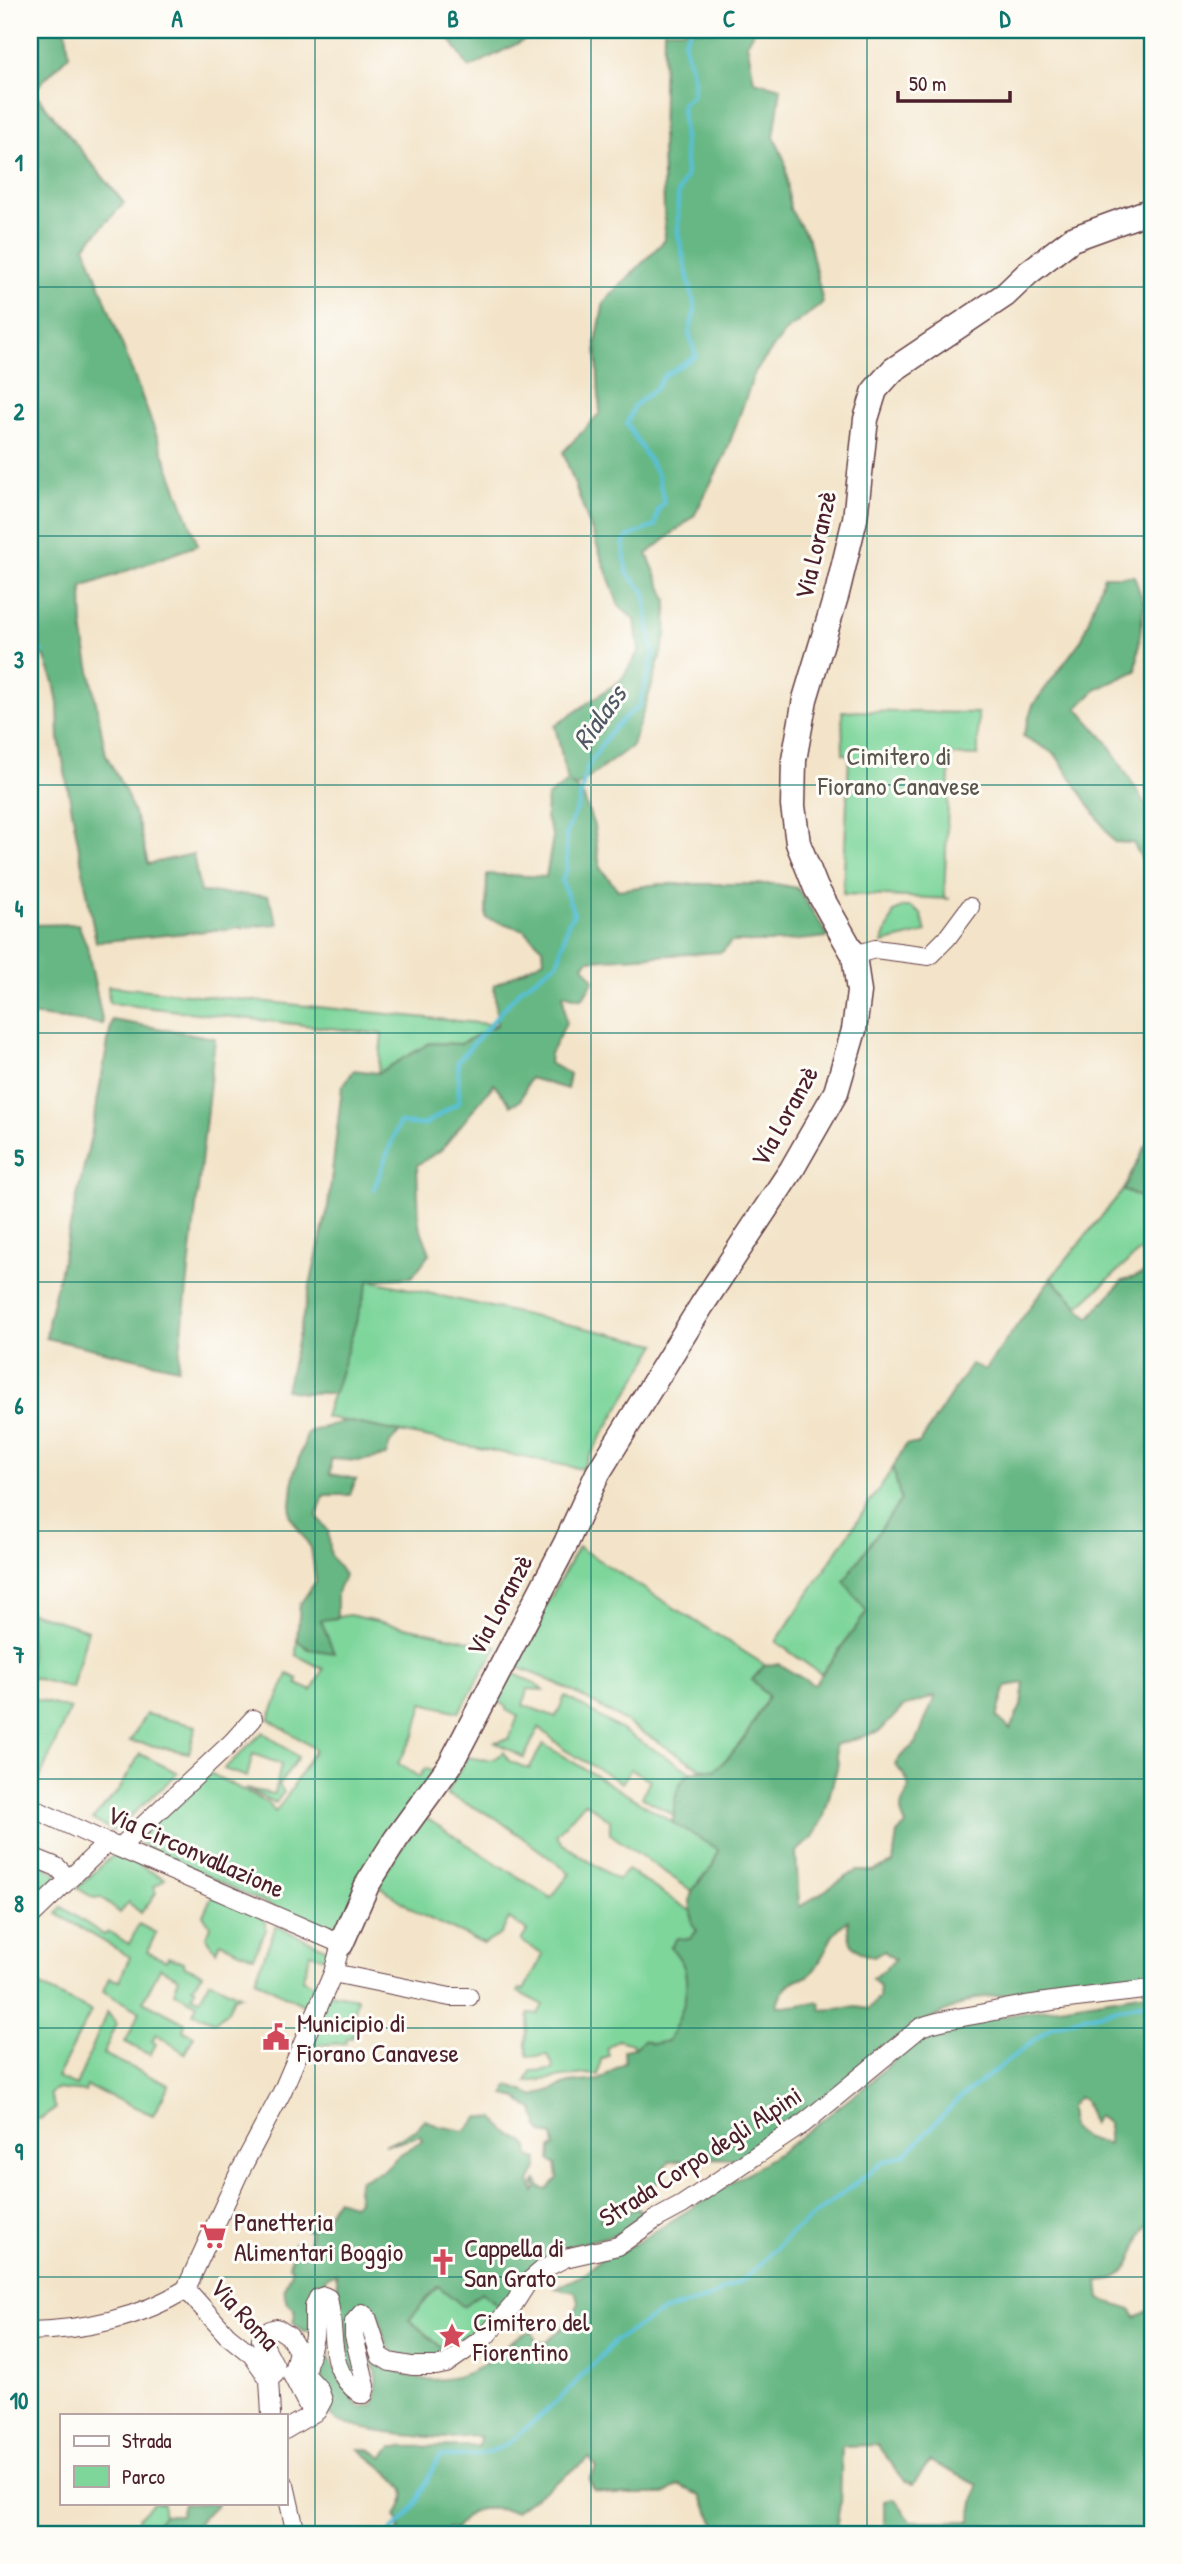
<svg xmlns="http://www.w3.org/2000/svg" width="1182" height="2564" viewBox="0 0 1182 2564" font-family="'Patrick Hand',sans-serif">
<rect width="100%" height="100%" fill="#fdfcf7"/>
<filter id="ink" filterUnits="userSpaceOnUse"><feTurbulence type="fractalNoise" baseFrequency=".0143" numOctaves="2"/><feDisplacementMap in="SourceGraphic" scale="14" xChannelSelector="R" yChannelSelector="G"/><feConvolveMatrix kernelMatrix="1 2 1 2 8 2 1 2 1" color-interpolation-filters="sRGB"/></filter>
<filter id="wash" filterUnits="userSpaceOnUse"><feTurbulence type="fractalNoise" baseFrequency=".00686" numOctaves="4" result="noise"/><feDisplacementMap in="SourceGraphic" scale="28" xChannelSelector="R" yChannelSelector="G"/><feGaussianBlur stdDeviation="1.57" result="paint"/><feColorMatrix in="noise" values="0 0 0 0 0 0 0 0 0 0 0 0 0 0 0 0 0 1.4 0 .05"/><feComposite in="paint" operator="in"/></filter>
<g filter="url(#wash)">
<rect width="100%" height="100%" fill="#f3e4c9"/>
<!-- green -->
<path fill="#7ed69b" stroke="#647a63" stroke-width="2" d="M842,711L978,713V756L950,755L944,898L950,899L843,894L849,755L843,754Z
M904,907H911L921,914L926,932L882,943L894,912Z
M108,986L497,1025L460,1044L430,1043L378,1073L382,1034L109,1003Z
M1123,1190L1151,1202L1152,1240L1079,1306L1051,1278Z
M369,1280L657,1344L582,1469L325,1417Z
M893,1468L901,1500L845,1581L867,1612L821,1674L776,1642Z
M578,1547L765,1665L752,1680L768,1696C753,1725 740,1750 714,1770L700,1768C644,1734 575,1686 513,1666Z
M30,1612L88,1630L72,1688L30,1677Z
M349,1615L497,1647L459,1712L423,1703L415,1734L398,1763L419,1777L425,1768L435,1773L340,1936L240,1892L139,1843L137,1839L204,1770L268,1803L275,1812L286,1798L315,1749L269,1719L288,1674L298,1679L297,1684L312,1691L323,1669L296,1655L297,1640L309,1649L321,1620Z
M510,1672L535,1683L544,1690L527,1689L523,1705L556,1717L565,1696L691,1772C678,1786 674,1795 674,1815L642,1797L650,1780L631,1769L622,1783L565,1750L539,1727L524,1758L495,1742L509,1739L518,1716L506,1710L507,1706L495,1701Z
M30,1698L70,1709L32,1797L30,1796Z
M146,1714L196,1726L189,1753L130,1741Z
M263,1732L298,1757L279,1785L284,1792L275,1803L246,1789L275,1794L281,1764L253,1754L247,1777L224,1769Z
M543,1744L719,1850L712,1867L692,1891L610,1834V1820L585,1802L556,1835L563,1844L618,1880L627,1870L692,1912V1923L697,1930L690,1939L671,1947C676,1954 684,1962 685,1971C690,1997 680,2019 668,2041L635,2048L633,2044L618,2040L607,2048L609,2056L601,2059L598,2075L585,2074L526,2082L531,2071L553,2070V2065L547,2055L528,2057L526,2044L529,2013L538,2014L543,2005L518,1992L520,1989L524,1990L543,1955L521,1941L527,1931L509,1918L501,1934L484,1944L419,1914L377,1884L423,1816L551,1898L570,1873L496,1818L446,1794L467,1757C480,1759 494,1764 503,1752L509,1761L529,1769Z
M140,1754L178,1773L114,1831L92,1820L119,1790Z
M116,1853L165,1879L154,1887L156,1893L141,1913L128,1902L120,1913L101,1897L94,1898L77,1888Z
M30,1858L59,1875L30,1903Z
M212,1896L259,1916L266,1922V1930L253,1957L220,1942L216,1951L206,1937L210,1926L203,1915Z
M62,1907L104,1935L108,1931L129,1944L139,1924L156,1933L147,1952L166,1961L168,1957L184,1962V1966L203,1974L192,1987L195,1989L192,1996L200,1999L210,1981L241,1996L234,1997L227,2012L215,2022L193,2013L197,2004L174,1992L179,1978L160,1968L143,2001L185,2023L183,2031L194,2036L185,2053L156,2034L152,2041L156,2044L150,2055L125,2042L140,2012L103,1991L109,1978L119,1981L130,1957L57,1914Z
M276,1926L332,1951L330,1960L311,1953L302,1979L321,1988L313,2010L255,1980Z
M30,1981L91,2011L57,2078L76,2086L107,2012L117,2024L103,2054L169,2085L153,2115L87,2086L85,2092L55,2089L50,2094L55,2109L42,2118L30,2120Z
M329,1993L357,1998L354,2018L357,2019L353,2037L347,2038L346,2043L305,2046Z
M438,2286L464,2306L481,2291L504,2310L453,2357L409,2320Z
M153,2503H163V2515L147,2534H137L131,2526L138,2522L139,2517Z"/>
<!-- forest -->
<path fill="#66b783" stroke="#586b57" stroke-width="2" fill-rule="evenodd" d="M30,30H66L69,55L33,91L124,203L85,246L198,545L82,587L83,634L106,755L125,791L139,826L148,864L193,854L200,892L268,896L278,924L96,942L59,739L58,704L54,682L44,656L30,651Z
M444,30H544L469,68Z
M664,30H754L747,43L754,81L781,88L774,137L785,161L790,209L809,240L823,303L786,331L755,372L726,453L694,516L647,554L667,600L666,636L653,682L632,746L576,787L570,784L582,793L594,826L600,868L618,890L659,884H776L797,888L829,937L779,942H731L722,952L588,960L583,965L594,980L582,999L563,994L566,1023L550,1054L549,1063L570,1074L567,1089L530,1078L520,1101L511,1105L494,1084L441,1150L417,1165L419,1225L430,1253L412,1277L369,1280L334,1393H304L286,1390L328,1207L342,1087L354,1070L378,1073L430,1043L460,1044L497,1025L494,985L544,960L543,948L524,930L486,918L487,874L546,877L553,837L546,818L547,797L568,782L555,726L621,680L639,651L635,620L619,606L563,452L600,413L596,342L604,302L665,240L662,147Z
M1104,576H1134L1144,604L1136,671L1097,689L1077,708L1107,742L1152,815V877L1133,843L1114,842L1055,754L1023,736L1033,705L1082,639Z
M78,924L87,946L103,1024L30,1015V925Z
M112,1020L215,1038L178,1368L46,1338L49,1318L91,1136Z
M1152,1134V1206L1151,1202L1123,1190Z
M1152,1271V1976L976,1998L911,2027L804,2116L739,2159L706,2158L691,2164L680,2160L670,2161L663,2169L662,2178C655,2184 647,2192 639,2196C625,2203 607,2203 600,2220L638,2208L646,2218L625,2232L558,2249L515,2289L504,2310L481,2292L464,2307L438,2286L409,2320L453,2357C431,2360 413,2359 392,2353L385,2341L378,2312L362,2307L360,2386L348,2375L335,2327L341,2309L336,2273L325,2278V2285L315,2290L311,2330L303,2331L294,2322L296,2314L294,2308L287,2303C281,2283 288,2284 292,2268L289,2266L294,2243L307,2247L311,2231L305,2229L311,2223L320,2227L336,2200L353,2205L359,2201L357,2188L360,2180L383,2171L399,2155L422,2141L420,2136L385,2145L416,2130L425,2120L438,2126L465,2131L479,2117L495,2118C499,2123 503,2128 507,2132C519,2142 529,2138 529,2156L538,2159L537,2168L530,2182L534,2192L537,2189L534,2185L537,2180L540,2188L547,2190L558,2178L556,2165L550,2161L551,2148L555,2146L553,2135L542,2133L538,2127L539,2123L533,2109L522,2104L518,2098L505,2095L508,2085L535,2096L569,2083L599,2080L625,2062L624,2050L635,2048L644,2040L652,2044L668,2041C680,2019 690,1997 685,1971C684,1962 676,1954 671,1947L677,1938L690,1939L697,1931L692,1923L690,1899L692,1891L712,1867L719,1850L673,1823C674,1794 678,1765 714,1770C740,1750 753,1725 768,1696L752,1680L765,1665L778,1664L814,1685L867,1612L844,1581L901,1500L893,1468L906,1444H919L971,1364L985,1370L1051,1278L1089,1318L1122,1281ZM1024,1683L1021,1706L1010,1729L997,1717L1006,1686ZM935,1696L916,1743L902,1755L895,1764C899,1770 907,1777 908,1783C912,1800 892,1798 906,1825L897,1833L893,1863L873,1871H856L799,1907L796,1852L813,1837L824,1816L838,1764L835,1745L880,1731L903,1707ZM848,1920C847,1940 852,1952 874,1957L884,1951L895,1960L872,1979L880,1986L879,1998L868,2009L856,2007L821,2010L820,2002L793,2006H777C780,1993 788,1983 801,1978C806,1977 807,1978 811,1974C829,1954 824,1938 848,1920Z
M345,1421L400,1432L390,1443L386,1456L359,1461L331,1459L330,1474L356,1479L350,1495H324L317,1516L328,1531L331,1556L344,1575L337,1593V1618L321,1620L334,1653L309,1649L297,1640L300,1604L316,1581L311,1548L290,1516L294,1473L308,1432Z
M1152,1992V2221C1134,2235 1137,2269 1115,2278C1110,2280 1103,2280 1098,2281L1100,2299L1131,2309L1136,2317L1152,2309V2534H878L884,2528V2501L894,2499L911,2521H970L978,2485L930,2461L913,2484L905,2481L877,2445L842,2446L840,2504L835,2534H721L700,2495L679,2485L665,2494H616L594,2490L589,2479L596,2468L590,2458L515,2511C486,2508 471,2503 455,2530L448,2529L444,2534H397L401,2526L395,2516C401,2509 407,2500 404,2491C400,2479 369,2458 359,2449H370L383,2458L392,2447L479,2446L480,2436C469,2436 458,2438 447,2438C428,2438 329,2431 327,2410C327,2409 330,2401 330,2400L313,2357L324,2306L329,2358L356,2404L361,2407L373,2405C383,2381 370,2362 369,2339C377,2348 385,2361 394,2368C418,2388 466,2380 487,2362C503,2350 512,2336 532,2331L536,2342H546C561,2329 573,2322 579,2301L575,2292L555,2288L585,2274L604,2256L619,2253L646,2237L782,2151L866,2086L914,2041L955,2024ZM1079,2097L1085,2101L1092,2124L1097,2116L1108,2123V2145L1083,2137L1071,2128L1069,2107Z
M183,2503H217V2505L203,2516L194,2530L178,2534H147L163,2515H180Z"/>
<g fill="none" stroke-linecap="round" stroke-linejoin="round">
<!-- stream -->
<path stroke="#58c0d5" stroke-width="4.5" d="M691,30L684,41L694,82
M30,647L43,652
M374,1189L399,1123L424,1125L459,1102L458,1061L521,989L558,962L568,923L574,914L562,881L567,868L566,834L579,803L587,768L608,735L624,718L639,706L654,655L649,630L645,592L627,573L623,544L628,537L655,526L658,510L664,502L658,475L627,424L634,406L656,388L664,376L696,356L689,334L695,309L678,233V194L686,176L682,104L692,96L694,84
M519,2434L560,2399L616,2340L662,2312L706,2299L748,2277L790,2234L882,2163L906,2154L959,2099L1050,2028L1076,2019L1152,2001
M389,2534C396,2526 405,2519 412,2510C423,2493 429,2473 440,2456C467,2457 494,2456 515,2438"/>
</g>
</g>
<g filter="url(#ink)">
<g fill="none" stroke-linecap="round" stroke-linejoin="round">
<defs>
<path id="street" d="M854,955L875,949L929,956L947,938L970,907
M30,1807L119,1848L341,1944L333,1973L282,2092L238,2175L186,2289
M119,1848L232,1742L253,1719
M30,1856L57,1867L69,1879
M30,1917L108,1842
M333,1973L450,1997H469
M186,2289L227,2335L252,2355L269,2379L271,2415
M30,2331C83,2330 141,2318 186,2289
M269,2379L274,2375L276,2368L261,2339L270,2330L277,2328L289,2336L298,2351L292,2375L312,2414
M285,2430L317,2411L323,2400L319,2389L305,2374L314,2337V2307L318,2298L324,2296L328,2298C337,2334 325,2369 360,2394H364L366,2386L354,2336V2322L362,2313L367,2317L380,2356L390,2362L412,2366H436L446,2364L486,2336L514,2304L528,2282L542,2270L565,2258L618,2246L656,2219L682,2205L803,2124L921,2027C941,2019 959,2018 980,2014C1036,2001 1095,1996 1152,1989
M285,2485L296,2534"/>
<path id="secondary" d="M341,1944L367,1885L396,1839L450,1765L566,1543L598,1473L702,1305L792,1169L836,1092L854,1030L859,992L854,955L816,888L798,843L793,806L794,760L805,699L837,593L855,519L866,419L875,390L893,370L1005,295L1028,273L1072,239L1152,210"/>
</defs>
<!-- street casing -->
<use href="#street" stroke="#633d43" stroke-width="20"/>
<!-- secondary casing -->
<use href="#secondary" stroke="#633d43" stroke-width="27"/>
<!-- street -->
<use href="#street" stroke="#fff" stroke-width="18"/>
<!-- secondary -->
<use href="#secondary" stroke="#fff" stroke-width="24"/>
</g>
</g>
<!-- grid -->
<path fill="none" stroke="#0f766e" stroke-width="2" stroke-opacity="0.55" d="M315,30V2534M591,30V2534M867,30V2534M30,287H1152M30,536H1152M30,785H1152M30,1033H1152M30,1282H1152M30,1531H1152M30,1779H1152M30,2028H1152M30,2277H1152"/>
<!-- icons -->
<defs>
<symbol id="civic-bare" viewBox="-9 -9 18 18"><path d="M-.6-6.5H3V-4.5H.6V-3L4-1V1h2V6H-6V1h2V-1L-.6-3ZM-1.2 2.5V6h2.4V2.5Z" fill="#d1495b" stroke="#fdfcf7" stroke-width="2.5" paint-order="stroke"/></symbol>
<symbol id="supermarket-bare" viewBox="-9 -9 18 18"><path d="M-6-5.5h2.5l.6 2H6L4.5 2H-2.5L-4.4-4H-6ZM-1.5 3.2a1.3 1.3 0 1 0 .1 0ZM3 3.2a1.3 1.3 0 1 0 .1 0Z" fill="#d1495b" stroke="#fdfcf7" stroke-width="2.5" paint-order="stroke"/></symbol>
<symbol id="church-bare" viewBox="-9 -9 18 18"><path d="M-1.2-6h2.4v3.5h3.3v2.4h-3.3V6h-2.4V-.1h-3.3v-2.4h3.3Z" fill="#d1495b" stroke="#fdfcf7" stroke-width="2.5" paint-order="stroke"/></symbol>
<symbol id="sight-bare" viewBox="-9 -9 18 18"><path d="M0-6L1.8-2.2L6-1.7L2.9 1.2L3.7 5.4L0 3.3L-3.7 5.4L-2.9 1.2L-6-1.7L-1.8-2.2Z" fill="#d1495b" stroke="#fdfcf7" stroke-width="2.5" paint-order="stroke"/></symbol>
</defs>
<g fill-rule="evenodd">
<use href="#civic-bare" x="257" y="2018" width="38" height="38"/>
<use href="#supermarket-bare" x="194" y="2217" width="38" height="38"/>
<use href="#church-bare" x="424" y="2243" width="38" height="38"/>
<use href="#sight-bare" x="433" y="2317" width="38" height="38"/>
</g>
<g text-anchor="middle" dominant-baseline="central" stroke-width="6" stroke-linejoin="round" paint-order="stroke">
<!-- street labels -->
<g font-size="26" fill="#4a1f2b" stroke="#fdfcf7">
<text transform="translate(815 545) rotate(-77)">Via Loranzè</text>
<text transform="translate(784 1116) rotate(-61)">Via Loranzè</text>
<text transform="translate(499 1605) rotate(-62)">Via Loranzè</text>
<text transform="translate(196 1851) rotate(24)">Via Circonvallazione</text>
<text transform="translate(700 2156) rotate(-33)">Strada Corpo degli Alpini</text>
<text transform="translate(245 2314) rotate(47)">Via Roma</text>
</g>
<!-- park labels -->
<g font-size="26" fill="#5a564d" stroke="#fdfcf7">
<text x="899" y="755">Cimitero di<tspan x="899" dy="30">Fiorano Canavese</tspan></text>
</g>
<!-- poi labels -->
<g font-size="26" fill="#4a1f2b" stroke="#fdfcf7" text-anchor="start">
<text x="297" y="2022">Municipio di<tspan x="297" dy="30">Fiorano Canavese</tspan></text>
<text x="234" y="2221">Panetteria<tspan x="234" dy="30">Alimentari Boggio</tspan></text>
<text x="464" y="2247">Cappella di<tspan x="464" dy="30">San Grato</tspan></text>
<text x="473" y="2321">Cimitero del<tspan x="473" dy="30">Fiorentino</tspan></text>
</g>
<!-- water labels -->
<g font-size="28" font-style="italic" fill="#4f5766" stroke="#fdfcf7">
<text transform="translate(599 717) rotate(-54)">Rialass</text>
</g>
</g>
<!-- margin -->
<rect width="1182" height="2564" fill="none" stroke="#fdfcf7" stroke-width="77"/>
<!-- legend -->
<rect x="60" y="2414" width="228" height="91" fill="#fdfcf7" stroke="#b5a4a5" stroke-width="2"/>
<rect x="74" y="2436" width="35" height="10" fill="#ffffff" stroke="#b5a4a5" stroke-width="2"/>
<text x="122" y="2448" font-size="21" fill="#4a1f2b">Strada</text>
<rect x="74" y="2466" width="35" height="21" fill="#7ed69b" stroke="#b5a4a5" stroke-width="2"/>
<text x="122" y="2484" font-size="21" fill="#4a1f2b">Parco</text>
<!-- scale -->
<path d="M898 91v10h112v-10" fill="none" stroke="#4a1f2b" stroke-width="3.5"/>
<text x="909" y="91" font-size="21" fill="#4a1f2b" stroke="#fdfcf7" stroke-width="5" paint-order="stroke">50 m</text>
<rect x="38" y="38" width="1106" height="2488" fill="none" stroke="#0f766e" stroke-width="2.5"/>
<g font-size="23" text-anchor="middle" font-weight="bold" fill="#0f766e">
<text x="177" y="27">A</text>
<text x="453" y="27">B</text>
<text x="729" y="27">C</text>
<text x="1005" y="27">D</text>
<text x="19" y="171">1</text>
<text x="19" y="420">2</text>
<text x="19" y="668">3</text>
<text x="19" y="917">4</text>
<text x="19" y="1166">5</text>
<text x="19" y="1414">6</text>
<text x="19" y="1663">7</text>
<text x="19" y="1912">8</text>
<text x="19" y="2160">9</text>
<text x="19" y="2409">10</text>
</g>
</svg>
